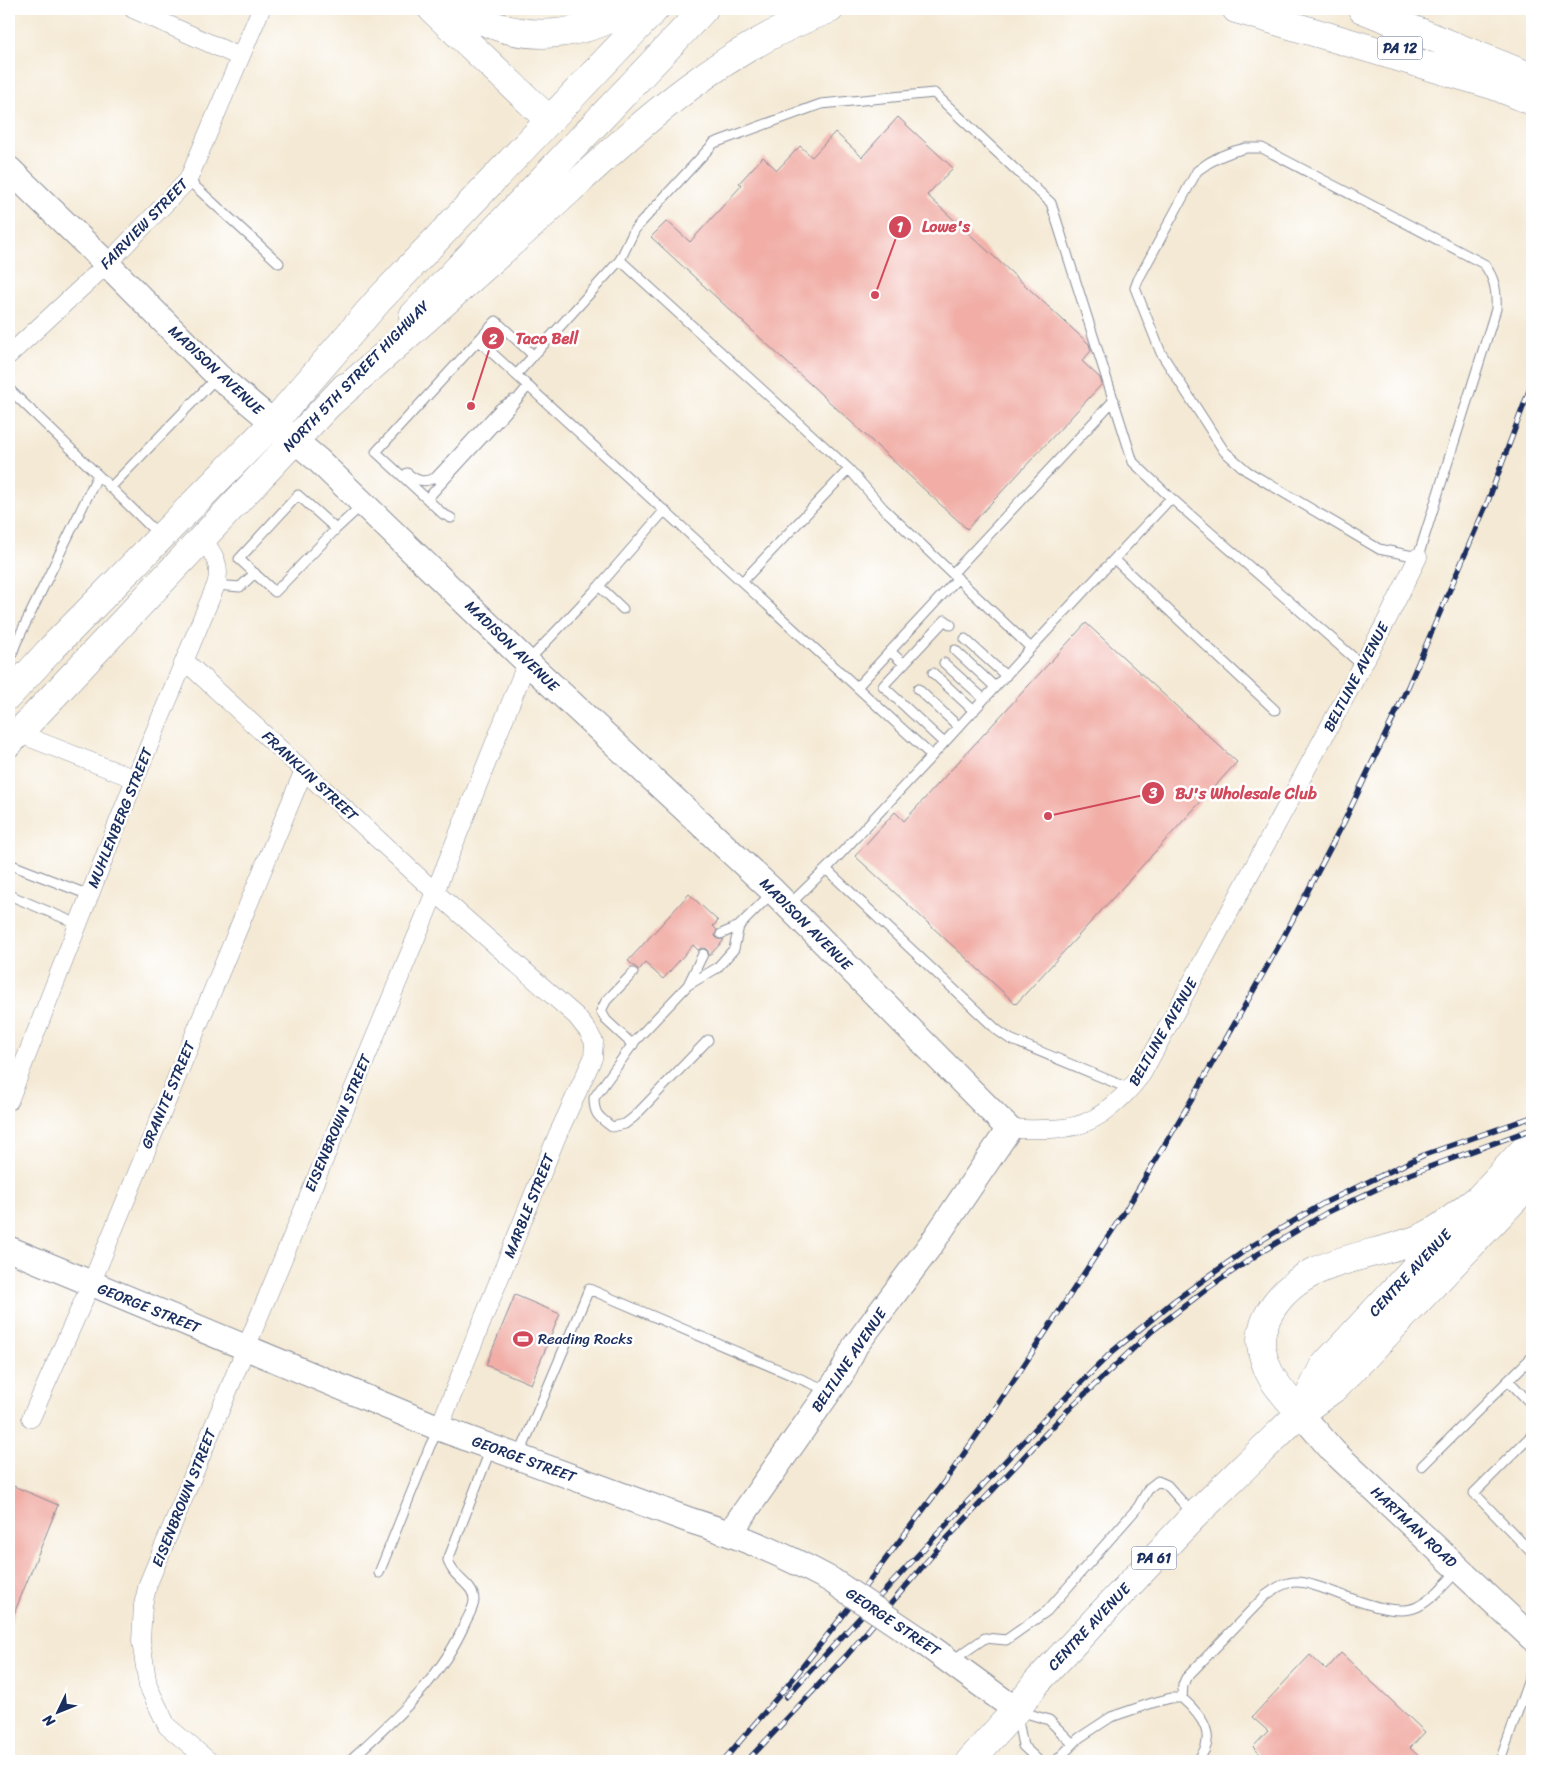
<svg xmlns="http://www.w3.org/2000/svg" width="1541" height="1770" viewBox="0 0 1541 1770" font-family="Sriracha,sans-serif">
<rect width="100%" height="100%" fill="#fff"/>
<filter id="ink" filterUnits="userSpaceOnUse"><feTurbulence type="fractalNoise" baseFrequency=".02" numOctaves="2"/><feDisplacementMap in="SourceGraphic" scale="10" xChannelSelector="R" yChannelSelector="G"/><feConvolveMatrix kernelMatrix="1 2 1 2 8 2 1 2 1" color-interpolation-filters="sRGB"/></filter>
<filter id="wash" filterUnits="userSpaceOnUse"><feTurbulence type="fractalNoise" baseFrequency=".0096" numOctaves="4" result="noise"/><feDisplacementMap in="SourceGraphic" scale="20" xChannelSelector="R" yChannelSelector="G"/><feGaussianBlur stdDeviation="1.12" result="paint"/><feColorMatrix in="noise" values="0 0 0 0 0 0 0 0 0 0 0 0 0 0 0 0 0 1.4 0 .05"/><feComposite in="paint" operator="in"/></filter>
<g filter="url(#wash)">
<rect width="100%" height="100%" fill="#f4e9d4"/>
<g id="blocks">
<!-- building -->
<path fill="#f1ada6" d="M898,117L953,168L927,195L1089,344L1091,351L1082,361L1100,378L1102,384L967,529L651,237L667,221L690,242L742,185L739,183L763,157L777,170L800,146L812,157L835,132L862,157Z
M1086,623L1237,762L1016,1004L855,856L895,812L904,821Z
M689,894L718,921L713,926L717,930L715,936L718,939L724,940L709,956L708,951L706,949L702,948L698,950L693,945L663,979L645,963L639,970L628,961Z
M515,1295L560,1314L531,1384L486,1365Z
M9,1484L58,1505L9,1626Z
M1341,1653L1425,1732L1410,1748L1424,1761H1267L1253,1747L1268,1731L1252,1717L1310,1655L1326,1670Z"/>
</g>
</g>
<g filter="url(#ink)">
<use href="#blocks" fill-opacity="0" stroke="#888c99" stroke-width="1"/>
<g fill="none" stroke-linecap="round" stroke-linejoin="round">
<defs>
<path id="lane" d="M1246,148H1262L1484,264C1495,279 1497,291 1496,309L1418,557L1379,549L1247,471L1224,451L1161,353L1135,288L1138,280L1197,171C1212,159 1227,152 1246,148Z
M188,180L279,263
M620,260L635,229L714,143L821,104L934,93L1051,203L1133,462L1171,498
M479,341L932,756L831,864L788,906
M516,375L620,260L849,469L883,508L1031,648L932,756
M528,386L506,413L427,499L376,452L496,321L534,356
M9,389L98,475L16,643L9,662
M407,473C417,481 423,483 435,478L500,408L513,400
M98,475L159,535
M110,488L218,376
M427,499L443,514L451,518
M336,529L298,495L239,559L275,592L336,529L363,504
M1114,559L1275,710
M953,573L1114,400
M742,582L849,469
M216,585L240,587L255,573
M599,586L623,609
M965,639L1006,676
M1031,648L1171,498L1362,665
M955,650L995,687
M890,651L904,664
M529,660L599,586L665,510
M944,663L984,699
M933,673L974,711
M857,687L958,578
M918,689L959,727
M944,743L883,686L945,620L951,625
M9,864L89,895
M826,869L997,1030L1010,1039L1130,1089
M9,895L78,924
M721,934L739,926L772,893
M633,973L606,1001L601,1011L606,1020L633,1045
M688,985L703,954
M708,1040L634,1117L625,1124L612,1127C599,1117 594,1115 594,1098L635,1041L688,985L717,968L734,949L739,926
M1509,1381L1532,1405
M1532,1435L1474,1493L1532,1553
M519,1456L589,1289L829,1391
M1422,1466L1532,1357
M379,1573L430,1446L438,1430
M953,1660L985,1638L1006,1640L1047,1611L1138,1507L1149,1488L1158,1481L1167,1485L1193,1514
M1182,1698L1183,1685L1186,1678L1265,1596C1272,1591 1279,1585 1288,1583C1300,1580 1310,1584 1322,1588C1347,1596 1392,1618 1417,1607C1433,1599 1445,1584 1457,1571
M349,1761C395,1719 441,1680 466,1621C469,1615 474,1607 474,1600C474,1584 452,1578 448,1560L491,1448
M1039,1761L1023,1746L1016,1710L1049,1720L1073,1744
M1056,1761L1079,1738L1111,1717L1152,1703L1171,1698H1182C1202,1716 1219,1737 1197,1761
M1500,1761L1532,1671"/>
<path id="street" d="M133,9L240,57
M9,355L107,264L188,180L261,9
M185,661L435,892L576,1016L588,1031L594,1042L593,1058L557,1136L439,1428
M10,730L135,779
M9,1101L135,779L216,585C222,566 214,553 201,538
M1009,1129C1027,1129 1046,1130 1064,1128C1097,1125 1123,1099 1142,1074L1388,618L1418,557
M31,1418L91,1284L304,770
M209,1761L167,1726L148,1686L141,1641L143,1605L148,1584L435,892L527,662"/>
<path id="secondary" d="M9,169L107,264L218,376L318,460L527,662L773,891L1009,1129L932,1243L855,1346L842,1373L730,1533
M9,1249L439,1428L689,1520C738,1535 785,1555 831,1580
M1300,1413L1333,1451L1532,1638
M919,1639L1016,1710"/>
<path id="primary" d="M413,316L704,9
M9,695L52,648L273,423L378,301L655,9
M9,743L345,387
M1302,1410L1323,1367L1532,1141
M1300,1413C1289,1399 1273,1384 1267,1367C1258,1345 1259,1330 1271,1310C1303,1258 1367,1259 1418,1239C1441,1230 1461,1211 1481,1197
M970,1761L1016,1710L1037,1682L1194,1516L1300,1413L1336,1387L1532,1181"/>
<path id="highway" d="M432,9L549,120
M461,9C517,45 575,39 632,9
M1236,9L1499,87
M1362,9L1532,77
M1483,81L1532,101
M329,404C399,343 469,281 538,219C630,135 710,53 830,9"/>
</defs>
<!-- lane casing -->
<use href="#lane" stroke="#888c99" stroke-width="11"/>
<!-- street casing -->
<use href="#street" stroke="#888c99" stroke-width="19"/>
<!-- secondary casing -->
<use href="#secondary" stroke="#888c99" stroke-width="27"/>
<!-- primary casing -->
<use href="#primary" stroke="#888c99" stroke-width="29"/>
<!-- highway casing -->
<use href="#highway" stroke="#888c99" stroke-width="29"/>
<!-- lane -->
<use href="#lane" stroke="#fff" stroke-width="9"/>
<!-- street -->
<use href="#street" stroke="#fff" stroke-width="18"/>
<!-- secondary -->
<use href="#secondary" stroke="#fff" stroke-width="25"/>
<!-- primary -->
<use href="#primary" stroke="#fff" stroke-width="28"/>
<!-- highway -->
<use href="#highway" stroke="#fff" stroke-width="28"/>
<defs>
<path id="rail" d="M786,1697L1051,1412L1113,1351L1174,1301L1250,1247L1324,1203L1424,1155L1532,1117
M723,1761L788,1685L841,1618L945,1481L995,1409L1127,1208L1192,1099L1283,938L1344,822L1407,689L1488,501L1532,383
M747,1761L847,1655L941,1545L1071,1407L1152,1331L1208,1288L1258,1254L1328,1212L1402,1177L1532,1129"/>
</defs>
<!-- rail casing -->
<use href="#rail" stroke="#1b2f5e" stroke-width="5.5"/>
<!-- rail -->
<use href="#rail" stroke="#fff" stroke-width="4" stroke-dasharray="11" stroke-linecap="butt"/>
<defs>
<path id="secondary-bridge" d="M831,1580L919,1639"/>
</defs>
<!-- secondary-bridge casing -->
<use href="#secondary-bridge" stroke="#888c99" stroke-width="27" stroke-linecap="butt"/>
<!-- secondary-bridge -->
<use href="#secondary-bridge" stroke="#fff" stroke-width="25"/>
</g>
</g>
<!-- icons -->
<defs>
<symbol id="stadium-bare" viewBox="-9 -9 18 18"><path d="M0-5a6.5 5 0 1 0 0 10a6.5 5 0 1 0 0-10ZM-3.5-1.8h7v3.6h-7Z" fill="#d1495b" stroke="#fff" stroke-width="2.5" paint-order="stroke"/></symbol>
</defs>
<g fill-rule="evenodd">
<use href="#stadium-bare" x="509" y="1325" width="28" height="28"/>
</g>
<g text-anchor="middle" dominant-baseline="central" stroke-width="5" stroke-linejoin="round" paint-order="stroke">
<!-- shield labels -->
<g fill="#fff" stroke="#5f6d8e" stroke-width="1">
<rect x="1377.5" y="36.5" width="45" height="23" rx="4"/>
<rect x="1131.5" y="1546.5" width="45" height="23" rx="4"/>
</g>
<g font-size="14" font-weight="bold" fill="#1b2f5e">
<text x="1400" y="48">PA 12</text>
<text x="1154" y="1558">PA 61</text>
</g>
<!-- street labels -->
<g font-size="15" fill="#1b2f5e" stroke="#fff">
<text transform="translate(144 224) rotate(-46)">FAIRVIEW STREET</text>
<text transform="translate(216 370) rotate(43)">MADISON AVENUE</text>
<text transform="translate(356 376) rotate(-46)">NORTH 5TH STREET HIGHWAY</text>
<text transform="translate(512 646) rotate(44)">MADISON AVENUE</text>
<text transform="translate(1356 677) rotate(-62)">BELTLINE AVENUE</text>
<text transform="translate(310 776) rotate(43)">FRANKLIN STREET</text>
<text transform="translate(120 818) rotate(-68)">MUHLENBERG STREET</text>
<text transform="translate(806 924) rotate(45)">MADISON AVENUE</text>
<text transform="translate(1163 1032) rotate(-60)">BELTLINE AVENUE</text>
<text transform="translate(168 1095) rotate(-67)">GRANITE STREET</text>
<text transform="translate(338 1123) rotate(-67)">EISENBROWN STREET</text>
<text transform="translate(529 1206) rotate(-68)">MARBLE STREET</text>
<text transform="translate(1410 1273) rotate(-47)">CENTRE AVENUE</text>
<text transform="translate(149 1308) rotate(22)">GEORGE STREET</text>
<text transform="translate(849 1360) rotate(-56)">BELTLINE AVENUE</text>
<text transform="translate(524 1459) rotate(20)">GEORGE STREET</text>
<text transform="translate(184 1498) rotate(-68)">EISENBROWN STREET</text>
<text transform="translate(1414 1527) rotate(43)">HARTMAN ROAD</text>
<text transform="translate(893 1622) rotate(34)">GEORGE STREET</text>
<text transform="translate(1089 1627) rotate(-47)">CENTRE AVENUE</text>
</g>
<!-- poi labels -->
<g font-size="15" fill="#1b2f5e" stroke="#fff" text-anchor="start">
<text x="538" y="1339">Reading Rocks</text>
</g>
</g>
<!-- callouts -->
<path fill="none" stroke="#d1495b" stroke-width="2" d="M875 295L900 227M471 406L493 338M1048 816L1153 793"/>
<g fill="#d1495b" stroke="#fff" stroke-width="2">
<circle cx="875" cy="295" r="5"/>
<circle cx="471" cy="406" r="5"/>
<circle cx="1048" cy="816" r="5"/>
<circle cx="900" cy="227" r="12"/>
<circle cx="493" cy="338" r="12"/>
<circle cx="1153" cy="793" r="12"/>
</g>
<g font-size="15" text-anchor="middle" font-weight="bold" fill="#fff">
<text x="900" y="232">1</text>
<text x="493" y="344">2</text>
<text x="1153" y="798">3</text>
</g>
<g font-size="16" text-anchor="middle" font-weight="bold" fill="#d1495b" stroke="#fff" stroke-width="5" stroke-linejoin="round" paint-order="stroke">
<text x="946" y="232">Lowe's</text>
<text x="547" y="344">Taco Bell</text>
<text x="1246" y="799">BJ's Wholesale Club</text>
</g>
<!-- margin -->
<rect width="1541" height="1770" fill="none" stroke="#fff" stroke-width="30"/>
<!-- north arrow -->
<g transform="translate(58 1712) rotate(227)" stroke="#ffffff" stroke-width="4" paint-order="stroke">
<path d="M0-4L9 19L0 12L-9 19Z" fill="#1b2f5e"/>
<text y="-8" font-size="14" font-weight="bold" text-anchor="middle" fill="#1b2f5e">N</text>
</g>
</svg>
